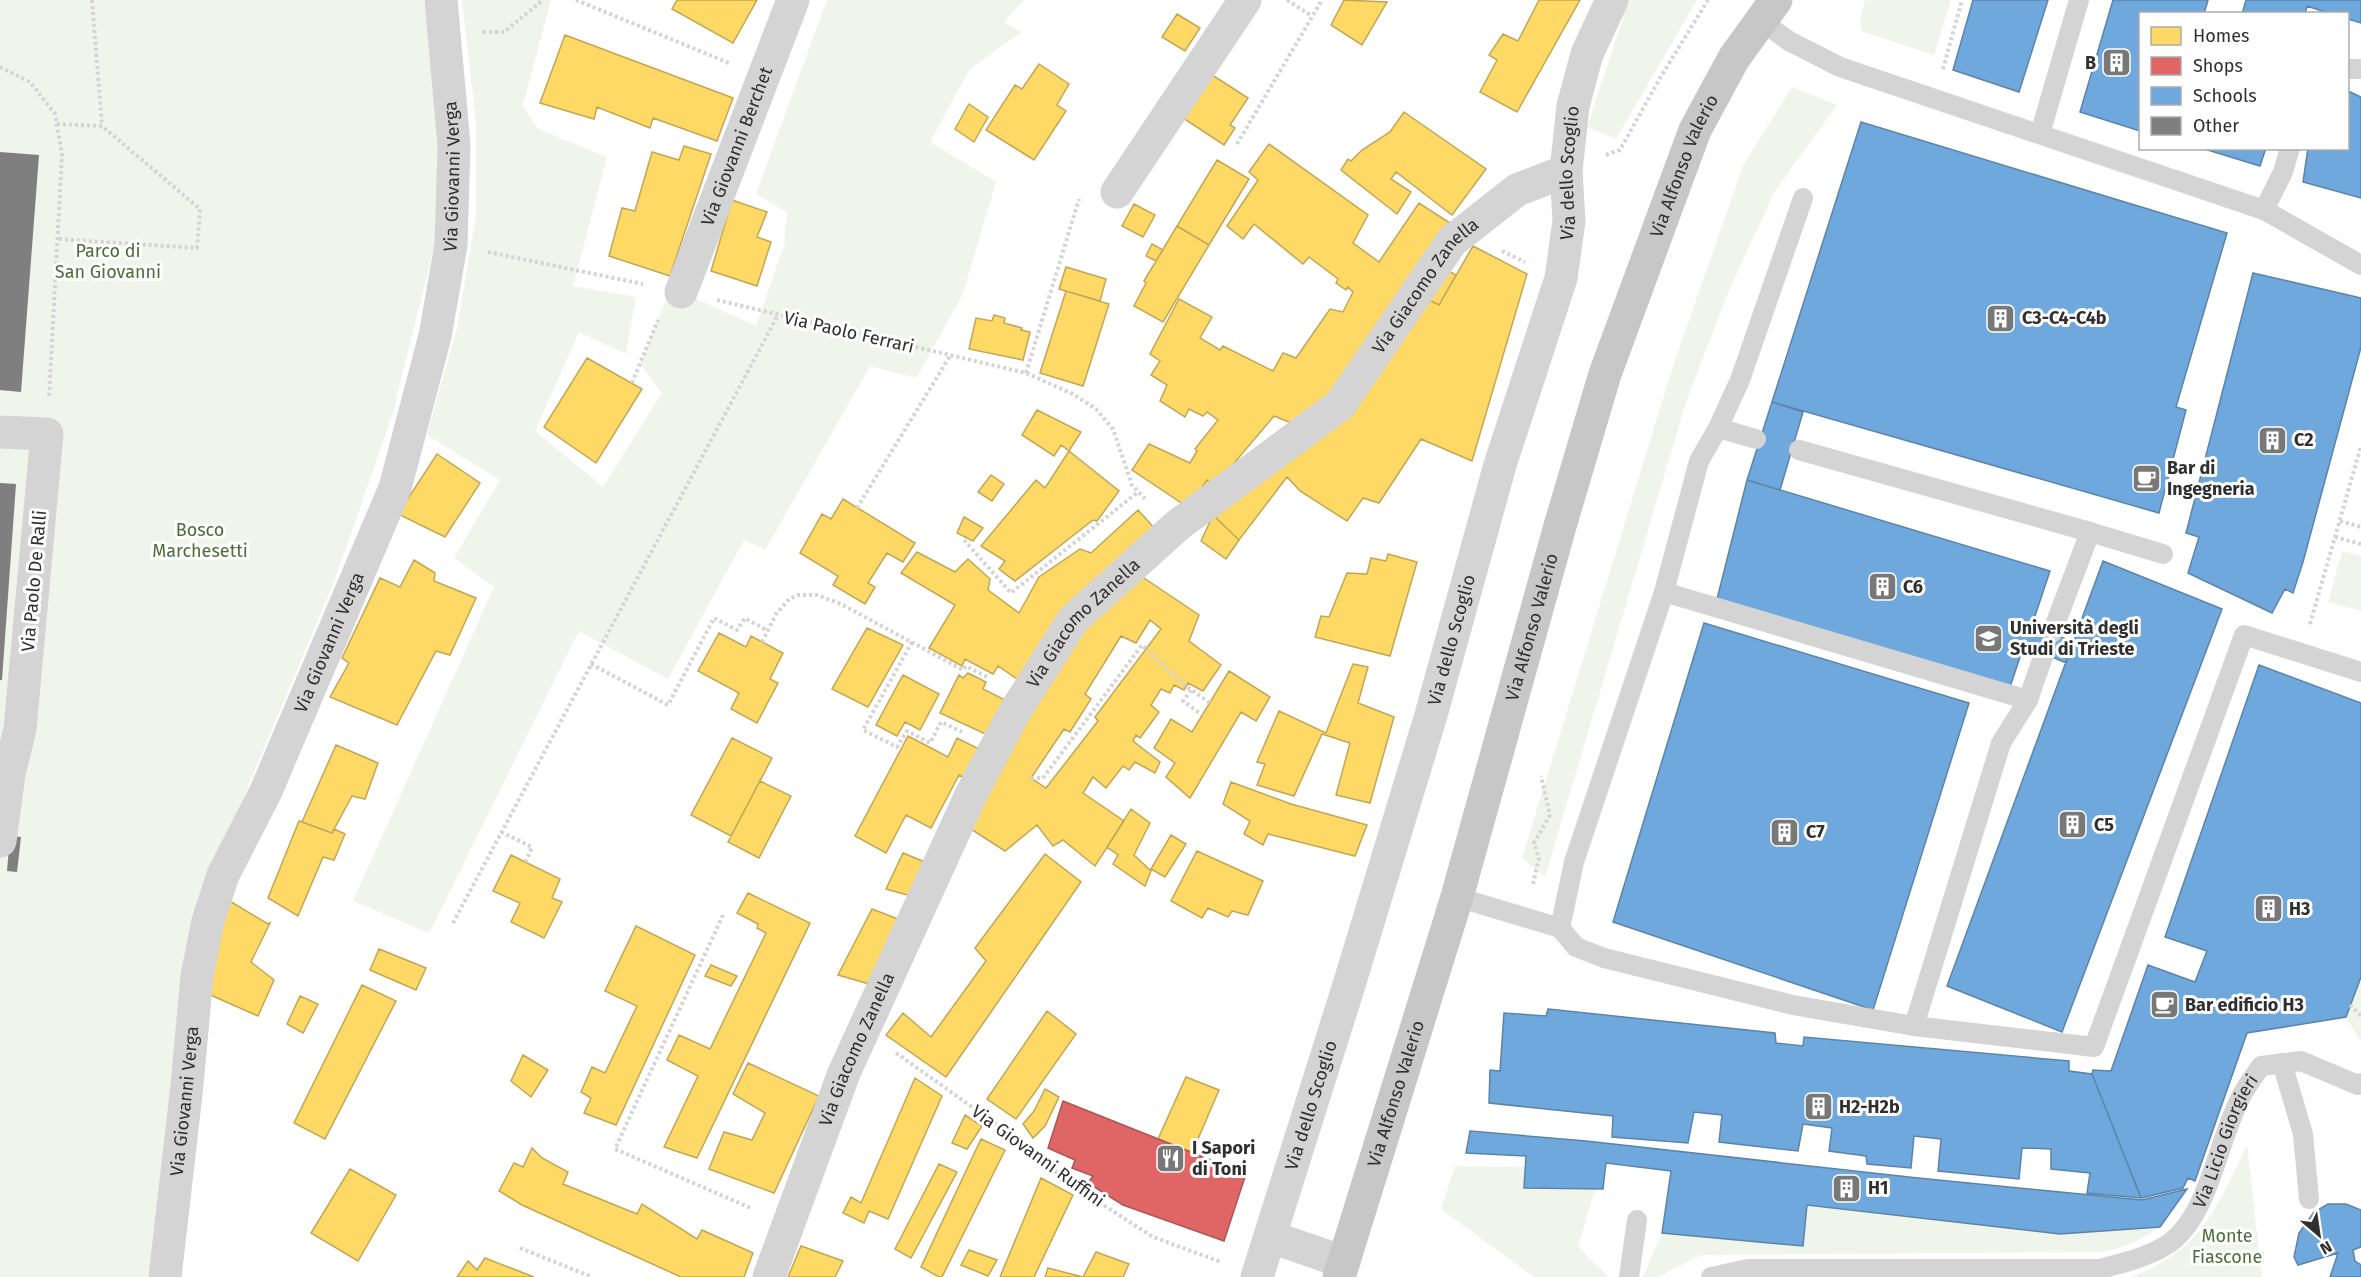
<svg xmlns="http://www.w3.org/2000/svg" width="2361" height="1277" viewBox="0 0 2361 1277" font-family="'Fira Sans',sans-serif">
<rect width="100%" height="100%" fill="#fff"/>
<!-- green -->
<path fill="#f0f5ec" d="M0,0H424L440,138L435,244L391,419L334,582L199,903L185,951L149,1277H0Z
M462,0H551L523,105L538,129L607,157L573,286L636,297L626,354L579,332L535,431L603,487L662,393L640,364L670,290L681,292L756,326L784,245L787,212L756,194L827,0H1024L1004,22L1021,32L969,70L930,142L996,182L962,296L916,378L870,366L765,550L744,540L668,679L579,631L429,933L353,901L494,587L454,558L500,480L427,435L457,328L476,216V123Z
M1629,0H1697L1616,139L1587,127Z
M1865,0H1951L1934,55L1863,32L1860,20Z
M1792,87L1837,105L1775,191L1729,290L1687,399L1545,877L1522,858L1673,366L1743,166Z
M2342,551L2361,556V611L2328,602Z
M2361,977V1042L2346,1017Z
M2247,1145L2262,1277H2131C2203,1249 2215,1210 2247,1145Z
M1455,1166L1525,1167L1524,1188L1595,1189L1578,1247L1609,1277H1534L1441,1209Z
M1807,1205L2060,1234L2160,1227C2141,1240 2125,1248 2102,1252L1701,1255L1657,1277H1643L1662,1233L1802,1246Z"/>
<!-- homes -->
<path fill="#ffd966" stroke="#c1a656" stroke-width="1.5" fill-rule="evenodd" d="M677,0H757L733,43L672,9Z
M1344,0L1387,2L1362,45L1331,25Z
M1539,0H1580L1517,112L1480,92L1497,60L1489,55L1503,34L1518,41Z
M1177,14L1200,28L1185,51L1162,37Z
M565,35L733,98L717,141L653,118L650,128L597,107L594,119L540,103Z
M1039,64L1069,84L1057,105L1066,111L1034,160L986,130L1015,85L1022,89Z
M1206,71L1248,98L1230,125L1235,128L1224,145L1177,114Z
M969,104L988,117L974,142L955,129Z
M1404,112L1486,169L1452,215L1396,172L1391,179L1411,192L1397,214L1341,170L1348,159L1351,161L1362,150L1390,132Z
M1269,144L1368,215L1353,243L1379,262L1419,203L1450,223L1336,388L1299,426L1274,416L1214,487L1207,480L1189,508L1132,470L1149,444L1190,463L1197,451L1195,449L1218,420L1207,412L1203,416L1189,409L1185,417L1160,401L1167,385L1151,375L1160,361L1150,354L1179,299L1212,317L1200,338L1220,350L1223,346L1273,371L1283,353L1296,358L1330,309L1343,312L1353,292L1348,287L1346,290L1336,283L1338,279L1309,257L1303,264L1254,224L1243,239L1227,226L1258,180L1249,172Z
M684,146L711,154L670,276L609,256L622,208L635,211L652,152L679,160Z
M1217,160L1249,179L1209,245L1177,226Z
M732,200L767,212L757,237L771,242L757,286L711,271Z
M1134,204L1155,215L1143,237L1122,226Z
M1177,226L1209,245L1163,322L1134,306L1146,283L1144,281Z
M1152,244L1163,250L1156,261L1146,256Z
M1473,246L1527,274L1472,461L1421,439L1379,503L1363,498L1347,521L1300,491L1287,477L1239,540L1213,515L1425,298L1439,305Z
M1066,267L1106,279L1100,301L1059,289Z
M1445,269L1456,275L1439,305L1425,298Z
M1066,291L1109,304L1083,386L1040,373Z
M994,315L1005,318L1004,323L1022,328L1021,330L1030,332L1023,360L969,349L976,318L992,321Z
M587,358L642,389L596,463L544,427Z
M1037,410L1081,432L1069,451L1061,445L1054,456L1022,435Z
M1069,451L1119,491L1097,521L1093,520L1015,581L999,569L1005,561L981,546L1036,480L1045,488Z
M437,454L480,483L445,537L398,514Z
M991,475L1004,484L992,501L978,492Z
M843,499L915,543L903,562L887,553L868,583L875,587L865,604L833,585L838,576L800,553L822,514L831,519Z
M1138,510L1158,532L1023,683L998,666L993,674L965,659L962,666L929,648L955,605L901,573L917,552L955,572L968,559L990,579L988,590L1019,613L1039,577L1080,549L1091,553Z
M1213,515L1239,540L1226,559L1201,541Z
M964,517L983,528L973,541L957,533Z
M1388,554L1417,562L1390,656L1315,637L1321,616L1329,617L1347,573L1367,574L1371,558L1386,561Z
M414,560L435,573L434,581L476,598L450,655L436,651L397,725L330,697L349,663L342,658L380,578L400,587Z
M1135,572L1199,615L1189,641L1221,665L1203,691L1188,683L1184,690L1174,685L1170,693L1161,689L1151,705L1159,712L1140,738L1136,735L1133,741L1160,762L1155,773L1135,762L1129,770L1123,766L1106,788L1093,777L1083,793L1124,821L1095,866L1063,840L1053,846L1037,825L1005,851L963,824L1096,607ZM1150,620L1161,629L1095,717L1098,721L1046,788L1031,778L1064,729L1070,732L1091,699L1085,694L1121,636L1136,643Z
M867,628L903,645L868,707L832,689Z
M719,633L746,647L751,636L783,653L770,679L778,683L757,723L731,709L739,693L698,671Z
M1353,664L1368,667L1358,703L1394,717L1370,803L1336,795L1350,743L1322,734L1294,796L1257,785L1265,764L1257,762L1279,711L1326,733Z
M1229,671L1270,697L1256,721L1241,712L1190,798L1166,777L1175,763L1154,748L1171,719L1192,732Z
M968,673L986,682L983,689L1011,703L994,738L940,713L959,675L963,678Z
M903,675L939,694L920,730L905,722L897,736L876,725Z
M908,736L948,757L957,738L987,753L972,782L959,775L931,828L906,815L886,853L855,836Z
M732,738L772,758L731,836L691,815Z
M336,745L378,763L365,799L352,796L332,833L302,822Z
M760,781L791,796L759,858L728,842Z
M1231,782L1291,804L1367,825L1355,856L1268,834L1263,845L1244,834L1250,821L1223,804Z
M1131,809L1150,823L1134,855L1151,871L1145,886L1113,864L1118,855L1107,847Z
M299,821L332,833L334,829L345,834L334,860L323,857L298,916L268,898Z
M1171,835L1186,844L1165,877L1151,869Z
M1197,851L1263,881L1248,915L1232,911L1228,917L1208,908L1202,918L1171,901Z
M903,853L932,865L915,897L886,889Z
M1045,854L1081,882L946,1077L886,1035L903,1013L931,1037L986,961L975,948Z
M511,855L560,879L552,898L562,902L544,938L511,922L520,903L493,891Z
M748,893L810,923L697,1158L664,1147L698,1076L667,1060L679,1035L710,1049L766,933L757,928L758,924L737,913Z
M223,897L268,924L270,923L251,962L274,980L258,1016L206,993Z
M872,909L903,921L873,985L838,975Z
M636,926L695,955L616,1125L584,1113L591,1098L581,1092L592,1067L605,1073L637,1006L605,991Z
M379,949L426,968L416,990L370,970Z
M711,965L737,976L731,986L705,976Z
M362,985L396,1001L325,1139L294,1123Z
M300,996L318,1004L303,1033L287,1024Z
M1047,1011L1076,1034L1016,1119L987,1099Z
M523,1055L548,1070L531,1097L511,1081Z
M748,1063L819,1096L774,1193L709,1169L724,1132L752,1140L765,1113L733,1094Z
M1186,1077L1219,1090L1192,1153L1158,1139Z
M915,1078L942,1096L888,1219L869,1211L864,1223L843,1213L851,1197L861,1203Z
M1045,1089L1059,1097L1045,1126L1033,1138L1023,1124L1034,1111Z
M965,1115L982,1126L967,1149L952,1143Z
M981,1139L1005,1150L942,1277H939L921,1267Z
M532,1148L542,1158L568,1172L563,1184L637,1214L642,1204L697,1239L702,1230L753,1253L744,1277H681L522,1205L499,1191L514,1163L523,1167Z
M939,1164L957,1172L911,1258L895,1249Z
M350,1169L396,1195L358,1261L311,1233Z
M1041,1178L1073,1195L1034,1277H1000Z
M801,1246L843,1261L835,1277H788Z
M969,1250L997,1260L988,1276L961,1265Z
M1096,1252L1129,1264L1123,1277H1083Z
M485,1258L534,1277H457L468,1261L477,1270Z
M1048,1268L1083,1277H1045Z"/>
<!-- shops -->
<path fill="#e06666" stroke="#ab5656" stroke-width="1.5" d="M1063,1101L1246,1174L1224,1241L1123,1205L1088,1183L1093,1176L1072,1168L1075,1160L1048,1148Z"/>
<!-- schools -->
<path fill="#6fa8dc" stroke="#5c84a8" stroke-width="1.5" d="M1973,0H2048L2019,92L1953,70Z
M2113,0H2208L2204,14H2140V131L2080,112Z
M2246,0H2361V23L2348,19V14H2331L2307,6L2305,14H2242Z
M2348,91L2361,97V198L2303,182L2308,148H2348Z
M1861,122L2227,233L2176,407L2186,410L2159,513L1772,402Z
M2201,148H2266L2260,166Z
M2253,273L2361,298V347L2303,562L2293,593L2285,589L2272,613L2188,573L2199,537L2186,533Z
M1772,402L1803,412L1780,490L1747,480Z
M1747,480L2050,571L2032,625L2073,642L2066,663L2024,645L2009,690L1716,603Z
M2103,561L2222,609L2062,1032L1947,986Z
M1704,623L1969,703L1873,1010L1613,922Z
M2259,665L2361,703V977L2346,1017L2247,1033L2195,1181L2188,1178L2183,1188L2141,1198L2092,1074L2093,1070L2111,1071L2148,965L2195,982L2207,951L2165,937Z
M1548,1009L1775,1033L1776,1043L1803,1046L1804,1037L2069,1061V1071L2092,1074L2141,1198L2087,1193L2090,1173L2051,1169V1149L2022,1148L2019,1179L1938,1171L1941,1139L1914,1136L1911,1168L1867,1164L1866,1156L1829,1151L1832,1128L1803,1124L1798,1151L1719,1142L1722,1115L1694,1112L1688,1143L1612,1137L1613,1116L1489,1103L1490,1070L1500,1071L1504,1013L1546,1016Z
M1470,1131L1586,1141L1918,1178L2142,1200L2187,1189L2160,1227L2060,1234L1807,1205L1803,1246L1662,1233L1671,1171L1606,1163L1603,1189L1524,1188L1526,1156L1466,1153Z
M2328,1204H2346L2361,1210V1247L2353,1250L2355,1261L2361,1265V1277H2330L2338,1253L2298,1265L2294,1257L2299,1233L2314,1212Z"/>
<!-- building -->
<path fill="#7f7f7f" d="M0,152L39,155L21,392L0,390Z
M0,483L16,484L2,680H0Z
M10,836L21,837L17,872L7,871Z"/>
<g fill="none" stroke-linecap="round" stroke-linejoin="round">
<!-- path -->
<path stroke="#d4d4d4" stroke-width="4" stroke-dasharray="3 3" stroke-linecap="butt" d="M92,0L102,126
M576,0L729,63
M1287,0L1312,16
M483,32H504L543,0
M0,67L30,82L55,114L62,154L49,398
M1943,69L1962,0
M57,124L102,126L200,209L197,248L57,239
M1237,144L1322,0
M1606,155L1620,150L1660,78L1708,0
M1502,251L1525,262
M488,252L643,284
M717,300L1026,373L1073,394L1096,409L1113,429L1132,485L1147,501
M1026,373L1079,199
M632,383L658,320
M857,508L950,356
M2340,521L2361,527
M2335,537L2361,544
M964,540L1011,593L1138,492
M2310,624L2361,446
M762,642L776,614L789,599L798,595H817L841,604L963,670L966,666L989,678
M912,642L863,730L897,747L907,731L930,743L941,722L962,732
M591,664L668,705L714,618L737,630L745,618L768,631
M1191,690L1183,701L1202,715
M1031,778H1043L1142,645L1186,686L1210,703
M501,832L532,847L525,863
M1533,884L1539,858L1534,843L1550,815L1541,776
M723,915L615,1149L753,1209
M453,923L778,315
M2350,1005L2361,1016
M896,1053L999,1126L1071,1184L1153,1237L1221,1262
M520,1248L592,1277"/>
<!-- lane -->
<g stroke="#d4d4d4" stroke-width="20">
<path d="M1761,21L1789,41L1840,67L2264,210L2361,265"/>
<path d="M2348,69H2361"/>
<path d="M2040,134L2079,0"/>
<path d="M2264,210L2283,172L2290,148"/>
<path d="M1718,428L1740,380L1803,198"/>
<path d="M1799,450L2090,532L2052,633"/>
<path d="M2090,532L2163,554"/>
<path d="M1664,592L2028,700"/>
<path d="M1457,897L1560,928L1576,947L1604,958L1793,1005L1914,1026L2094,1047L2244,635L2361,672"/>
<path d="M1560,928L1574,862L1664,592L1699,461L1718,428L1756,439"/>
<path d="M1914,1026L2001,743L2028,700L2044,654"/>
<path d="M2282,1063L2303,1134L2309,1199"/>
<path d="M1629,1277L1637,1220"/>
<path id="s1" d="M1711,1277L1748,1269H2100C2122,1263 2145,1258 2165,1246C2210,1219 2218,1136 2243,1093C2248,1084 2255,1075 2261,1066L2301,1061L2358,1085L2361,1083"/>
</g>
<!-- street -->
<g stroke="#d4d4d4" stroke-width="33">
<path d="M1117,192L1245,0"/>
<path id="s2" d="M681,292L793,0"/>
<path d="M0,432L47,434L20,729L9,774L0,841"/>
<path d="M1271,1237L1344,1262"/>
<path id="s3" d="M165,1277L187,1085L197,976L208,921L223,875L266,791L395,488L435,336L451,245L454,145L441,0"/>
<path id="s4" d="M769,1277L844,1073L970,797L1014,713L1073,620L1178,525L1340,405L1452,241L1517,190L1566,171"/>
<path id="s5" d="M1257,1277L1349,985L1431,715L1500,465L1561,278L1569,221L1566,171L1573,106L1587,54L1612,0"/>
</g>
<!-- primary -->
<path stroke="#c7c7c7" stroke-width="33" id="s6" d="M1339,1277L1457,897L1560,526L1605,374L1695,130L1734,58L1776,0"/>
</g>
<!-- icons -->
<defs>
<symbol id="building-square" viewBox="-11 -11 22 22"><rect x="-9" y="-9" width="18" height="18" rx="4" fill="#787878" stroke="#fff"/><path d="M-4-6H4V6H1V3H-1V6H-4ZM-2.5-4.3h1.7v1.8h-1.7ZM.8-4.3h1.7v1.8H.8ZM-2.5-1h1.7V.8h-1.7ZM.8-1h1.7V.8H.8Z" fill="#fff"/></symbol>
<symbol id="cafe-square" viewBox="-11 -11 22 22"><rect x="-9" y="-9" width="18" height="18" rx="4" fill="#787878" stroke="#fff"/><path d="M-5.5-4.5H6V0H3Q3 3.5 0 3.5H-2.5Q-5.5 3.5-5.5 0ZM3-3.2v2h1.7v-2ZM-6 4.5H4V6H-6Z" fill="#fff"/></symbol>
<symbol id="university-square" viewBox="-11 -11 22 22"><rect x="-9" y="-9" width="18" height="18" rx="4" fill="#787878" stroke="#fff"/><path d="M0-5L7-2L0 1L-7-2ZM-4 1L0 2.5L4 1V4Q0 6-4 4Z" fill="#fff"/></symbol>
<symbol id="restaurant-square" viewBox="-11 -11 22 22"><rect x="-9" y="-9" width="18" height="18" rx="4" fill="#787878" stroke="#fff"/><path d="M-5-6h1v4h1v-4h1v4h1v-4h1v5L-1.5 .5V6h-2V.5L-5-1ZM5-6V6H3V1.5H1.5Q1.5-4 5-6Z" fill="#fff"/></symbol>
</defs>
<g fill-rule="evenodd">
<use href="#building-square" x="2100" y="46" width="33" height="33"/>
<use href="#building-square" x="1984" y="302" width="33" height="33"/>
<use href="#building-square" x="2256" y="424" width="33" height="33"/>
<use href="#cafe-square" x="2130" y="462" width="33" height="33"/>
<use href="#building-square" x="1866" y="570" width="33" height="33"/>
<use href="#university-square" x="1972" y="622" width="33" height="33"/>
<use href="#building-square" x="2056" y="808" width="33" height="33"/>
<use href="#building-square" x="1768" y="816" width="33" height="33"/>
<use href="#building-square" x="2252" y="892" width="33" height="33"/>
<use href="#cafe-square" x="2148" y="988" width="33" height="33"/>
<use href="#building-square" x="1802" y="1090" width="33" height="33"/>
<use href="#restaurant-square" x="1154" y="1142" width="33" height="33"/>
<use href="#building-square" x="1830" y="1172" width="33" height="33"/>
</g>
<g text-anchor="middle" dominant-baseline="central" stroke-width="6" stroke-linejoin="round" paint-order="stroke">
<!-- poi labels -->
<g font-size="18" font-weight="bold" fill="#2f2f2f" stroke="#fff" text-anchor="start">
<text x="2096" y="63" text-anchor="end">B</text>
<text x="2022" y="318">C3-C4-C4b</text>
<text x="2294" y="440">C2</text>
<text x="2167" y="468">Bar di<tspan x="2167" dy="21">Ingegneria</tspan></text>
<text x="1903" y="587">C6</text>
<text x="2010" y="628">Università degli<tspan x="2010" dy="21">Studi di Trieste</tspan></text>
<text x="2094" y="825">C5</text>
<text x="1806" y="832">C7</text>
<text x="2289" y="909">H3</text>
<text x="2185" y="1005">Bar edificio H3</text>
<text x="1839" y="1107">H2-H2b</text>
<text x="1192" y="1148">I Sapori<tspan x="1192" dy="21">di Toni</tspan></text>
<text x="1868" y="1188">H1</text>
</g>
<!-- street labels -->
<g font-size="18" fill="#2f2f2f" stroke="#fff">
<text stroke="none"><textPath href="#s2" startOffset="156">Via Giovanni Berchet</textPath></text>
<text stroke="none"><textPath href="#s6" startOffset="1164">Via Alfonso Valerio</textPath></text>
<text stroke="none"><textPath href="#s5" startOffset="1150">Via dello Scoglio</textPath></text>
<text stroke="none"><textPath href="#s3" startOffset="1149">Via Giovanni Verga</textPath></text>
<text stroke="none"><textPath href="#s4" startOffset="1216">Via Giacomo Zanella</textPath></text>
<text transform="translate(849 332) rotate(13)">Via Paolo Ferrari</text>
<text transform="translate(34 581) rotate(-85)">Via Paolo De Ralli</text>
<text stroke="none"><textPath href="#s4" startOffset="730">Via Giacomo Zanella</textPath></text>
<text stroke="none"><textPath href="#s6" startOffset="678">Via Alfonso Valerio</textPath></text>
<text stroke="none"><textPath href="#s5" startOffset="666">Via dello Scoglio</textPath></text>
<text stroke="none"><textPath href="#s3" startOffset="663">Via Giovanni Verga</textPath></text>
<text stroke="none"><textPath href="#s4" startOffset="244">Via Giacomo Zanella</textPath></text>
<text stroke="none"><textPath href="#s6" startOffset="192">Via Alfonso Valerio</textPath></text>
<text stroke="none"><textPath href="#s3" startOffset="177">Via Giovanni Verga</textPath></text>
<text stroke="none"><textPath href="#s5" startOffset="180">Via dello Scoglio</textPath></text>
<text stroke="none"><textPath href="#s1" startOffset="582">Via Licio Giorgieri</textPath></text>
<text transform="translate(1038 1156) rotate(36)">Via Giovanni Ruffini</text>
</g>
<!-- park labels -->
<g font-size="18" fill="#4b6d3a" stroke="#fff">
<text x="108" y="251">Parco di<tspan x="108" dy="21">San Giovanni</tspan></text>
<text x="200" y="530">Bosco<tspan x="200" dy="21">Marchesetti</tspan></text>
<text x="2227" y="1236">Monte<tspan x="2227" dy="21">Fiascone</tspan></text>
</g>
</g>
<!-- legend -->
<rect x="2139" y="12" width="210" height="138" fill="#ffffff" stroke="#acacac" stroke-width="1.5"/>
<rect x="2151" y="27" width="30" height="18" fill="#ffd966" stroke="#acacac" stroke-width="1.5"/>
<text x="2193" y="42" font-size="18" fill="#2f2f2f">Homes</text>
<rect x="2151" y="57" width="30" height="18" fill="#e06666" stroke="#acacac" stroke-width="1.5"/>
<text x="2193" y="72" font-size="18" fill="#2f2f2f">Shops</text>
<rect x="2151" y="87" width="30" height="18" fill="#6fa8dc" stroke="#acacac" stroke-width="1.5"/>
<text x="2193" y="102" font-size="18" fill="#2f2f2f">Schools</text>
<rect x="2151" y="117" width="30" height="18" fill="#7f7f7f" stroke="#acacac" stroke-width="1.5"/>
<text x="2193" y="132" font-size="18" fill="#2f2f2f">Other</text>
<!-- north arrow -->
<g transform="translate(2319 1235) rotate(151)" stroke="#ffffff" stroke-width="4.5" paint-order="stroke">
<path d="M0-4.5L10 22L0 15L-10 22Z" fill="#2f2f2f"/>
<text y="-9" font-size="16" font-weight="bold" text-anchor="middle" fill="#2f2f2f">N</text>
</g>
</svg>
